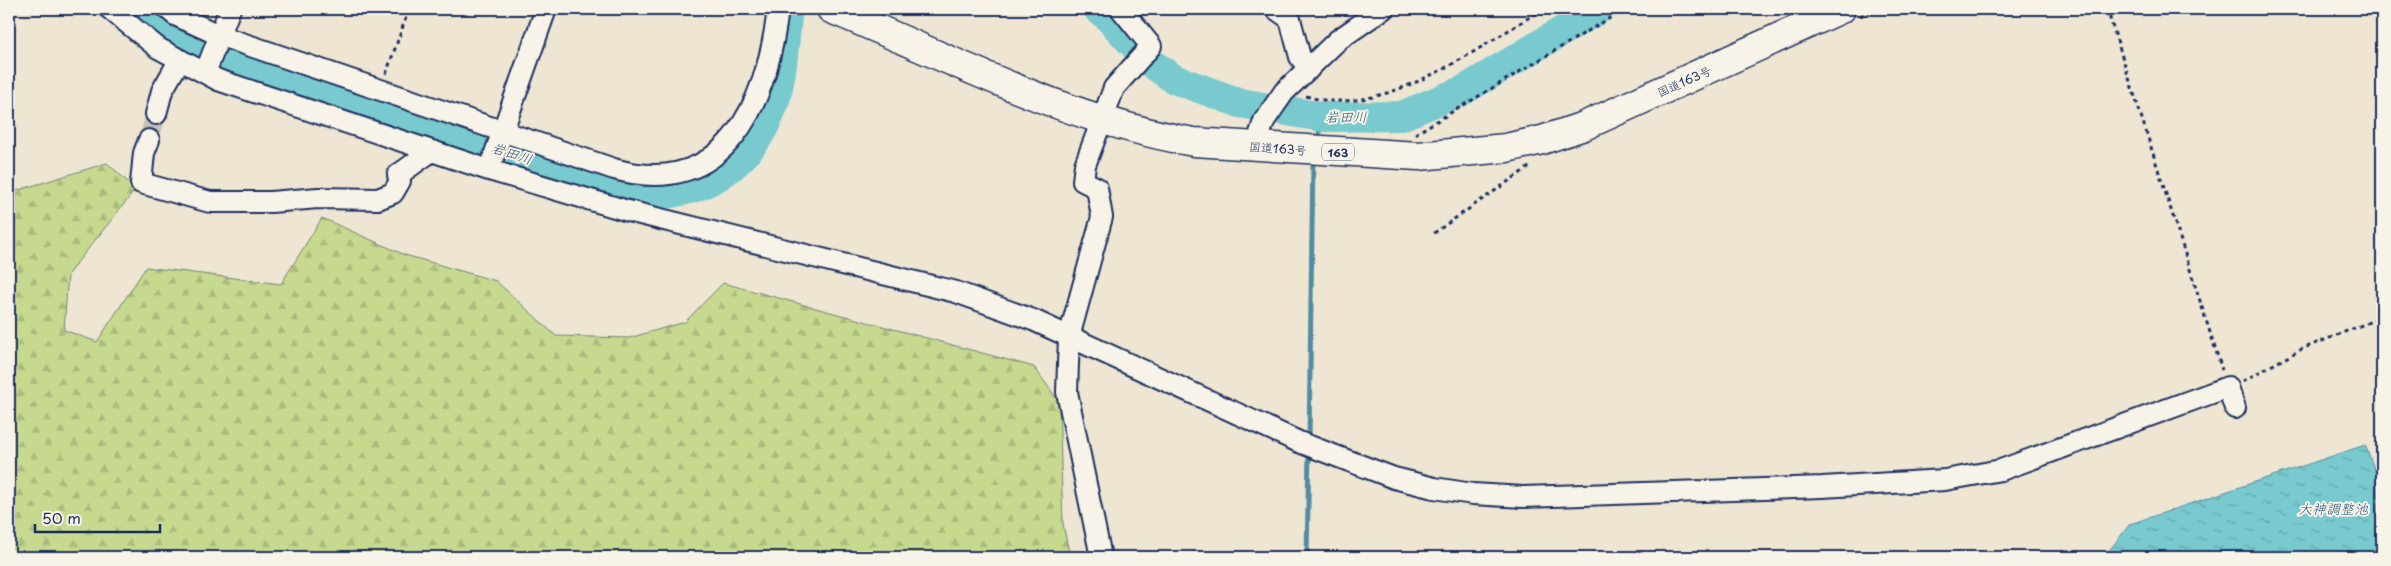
<svg xmlns="http://www.w3.org/2000/svg" width="2391" height="566" viewBox="0 0 2391 566" font-family="'Playpen Sans','Klee One',sans-serif">
<defs>
<pattern id="forest-firs" width="22" height="20" patternUnits="userSpaceOnUse" patternTransform="scale(1.25)"><rect width="22" height="20" fill="#c6d98e"/><path d="M5 1l3.5 6h-7zM16 11l3.5 6h-7z" fill="#aabb7d"/></pattern>
<pattern id="water-ripples" width="26" height="14" patternUnits="userSpaceOnUse" patternTransform="scale(1.25)"><rect width="26" height="14" fill="#78cacf"/><path d="M2 4q2-2 4 0t4 0M15 11q2-2 4 0t4 0" fill="none" stroke="#62a4ab"/></pattern>
</defs>
<rect width="100%" height="100%" fill="#eee5d3"/>
<filter id="ink" filterUnits="userSpaceOnUse"><feTurbulence type="fractalNoise" baseFrequency=".02" numOctaves="2"/><feDisplacementMap in="SourceGraphic" scale="10" xChannelSelector="R" yChannelSelector="G"/><feConvolveMatrix kernelMatrix="1 2 1 2 8 2 1 2 1" color-interpolation-filters="sRGB"/></filter>
<g filter="url(#ink)">
<!-- forest -->
<path fill="url(#forest-firs)" stroke="#708476" d="M107,163L136,189L68,274L64,330L97,342L146,267L281,284L322,218L405,255L496,281L556,336L629,338L685,322L723,283L1034,367L1059,402L1063,524L1070,557H9V193Z"/>
<!-- water -->
<path fill="url(#water-ripples)" stroke="#538ca2" d="M2365,445L2382,489V557H2104L2130,524Z"/>
<g fill="none" stroke-linecap="round" stroke-linejoin="round">
<!-- stream -->
<path stroke="#538ca2" stroke-width="5" d="M1319,134L1322,117
M1309,442L1313,159
M1307,557L1309,450"/>
<!-- river -->
<path stroke="#78cacf" stroke-width="30" d="M135,9L167,30L221,58L621,191C690,206 752,170 774,103C783,73 784,40 788,9
M1098,9L1107,16L1151,63L1174,79L1240,103L1322,117L1401,116L1464,90L1599,9"/>
<!-- minor-tunnel -->
<path stroke="#c4c1bc" stroke-width="20" stroke-dasharray="20 10" stroke-linecap="butt" d="M149,140L156,114"/>
<defs>
<path id="minor" d="M110,9L158,48L218,80L489,170L628,211L956,292L1033,320L1299,442L1394,478L1434,488L1473,494L1523,497L1822,487L1945,480L2001,470L2228,387L2235,408
M168,9L175,15L221,36L614,169C727,201 767,101 778,9
M1276,9L1290,19L1300,57L1309,69
M205,73L230,9
M156,114L162,91L179,61
M149,140L144,153L141,183L210,202H271L318,198L378,199L393,193L400,181L398,175L426,155L428,150
M1256,146L1264,121L1284,92L1338,40L1383,9
M489,170L546,9
M1101,557L1067,392L1069,337L1102,217L1097,188L1083,181L1085,165L1114,88L1151,46L1121,9"/>
<path id="highway" d="M831,9C950,58 1066,120 1194,142L1418,156L1506,148L1542,140L1584,126L1841,9"/>
</defs>
<!-- minor casing -->
<use href="#minor" stroke="#1b2f5e" stroke-width="24"/>
<!-- highway casing -->
<use href="#highway" stroke="#1b2f5e" stroke-width="31"/>
<!-- path -->
<path stroke="#1b2f5e" stroke-width="3" stroke-dasharray="4 4" stroke-linecap="butt" d="M2107,9L2222,370
M1860,16L1876,9
M386,74L409,9
M1306,96C1383,121 1480,46 1543,9
M1415,134L1625,9
M1434,233L1532,165
M2243,381L2302,349L2382,317"/>
<!-- minor -->
<use href="#minor" stroke="#f7f3e8" stroke-width="20"/>
<!-- highway -->
<use href="#highway" stroke="#f7f3e8" stroke-width="28"/>
</g>
</g>
<g text-anchor="middle" dominant-baseline="central" stroke-width="4" stroke-linejoin="round" paint-order="stroke">
<!-- shield labels -->
<rect fill="#f7f3e8" stroke="#5d6a87" stroke-width="1" x="1322" y="143.5" width="32" height="17" rx="4"/>
<g font-size="11" font-weight="bold" fill="#1b2f5e">
<text x="1338" y="152">163</text>
</g>
<!-- street labels -->
<g font-size="12" fill="#1b2f5e" stroke="#f7f3e8">
<text transform="translate(1684 81) rotate(-24)">国道163号</text>
<text transform="translate(1278 148) rotate(4)">国道163号</text>
</g>
<!-- water labels -->
<g font-size="14" font-style="italic" fill="#32567a" stroke="#f7f3e8">
<text x="1346" y="116">岩田川</text>
<text transform="translate(512 153) rotate(18)">岩田川</text>
<text x="2333" y="508">大神調整池</text>
</g>
</g>
<!-- margin -->
<rect width="2391" height="566" fill="none" stroke="#f7f3e8" stroke-width="30"/>
<rect x="15" y="15" width="2361" height="536" fill="none" stroke="#1b2f5e" stroke-width="2" filter="url(#ink)"/>
<!-- scale -->
<path d="M35 524v8h125v-8" fill="none" stroke="#1b2f5e" stroke-width="2.5"/>
<text x="42" y="524" font-size="15" fill="#1b2f5e" stroke="#f7f3e8" stroke-width="4" paint-order="stroke">50 m</text>
</svg>
